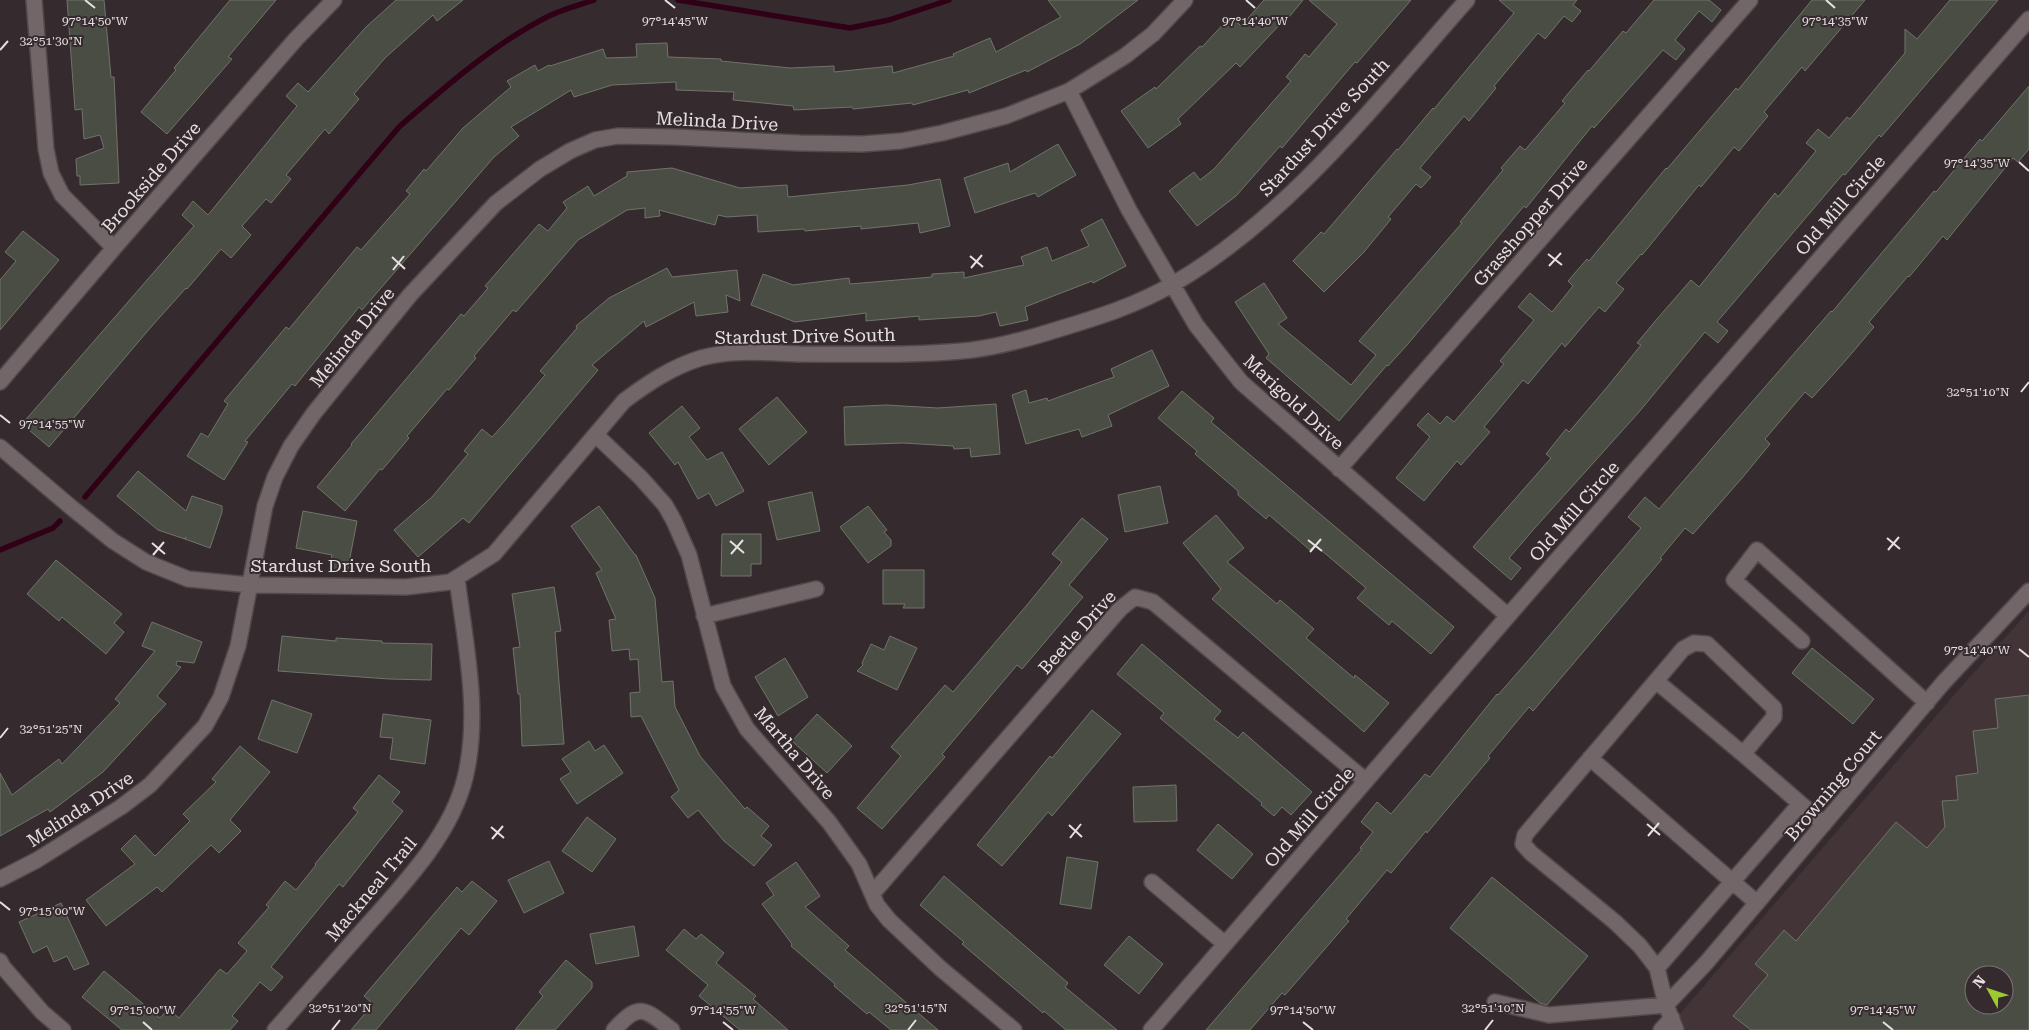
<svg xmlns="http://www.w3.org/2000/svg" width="2029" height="1030" viewBox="0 0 2029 1030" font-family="'Roboto Serif',serif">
<rect width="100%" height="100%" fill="#352b2e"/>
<!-- built -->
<path fill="#433438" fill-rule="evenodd" d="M2029,611V1030H1666L1961,687ZM1974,975H2004V1005H1974Z"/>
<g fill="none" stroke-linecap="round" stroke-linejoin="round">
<!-- stream -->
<path stroke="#300016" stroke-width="5.5" d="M678,0L850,28L889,20L949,0
M85,497L399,127C444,88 490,47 543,19C559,10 577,6 594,0
M0,550L53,528L60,521"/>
</g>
<!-- building -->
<path fill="#494d44" stroke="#70746a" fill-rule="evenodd" d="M67,0H104L111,77H114L119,183L80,185V176H77L76,159L104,148L100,135L84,139L82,109L75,110Z
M230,0H276L228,57L232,59L167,134L141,112L176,70L174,68Z
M396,0H463L437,21L433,15L385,58L354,94L359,99L329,134L325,129L286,175L291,179L271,203L266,199L242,226L251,235L231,258L221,249L187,289L186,288L151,327L49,447L22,424L194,226L182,215L193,201L208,215L297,106L286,96L298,83L308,92L366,27Z
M1048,0H1138L1080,44L1027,72L1026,70L969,93L968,90L913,105L912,103L853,109L852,107L794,110L793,106L733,100L734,92L676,90V82L612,85L574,97L571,90L511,127L519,136L494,157L362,310L359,307L295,386L292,384L245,441L248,442L224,480L187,456L201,433L208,437L228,404L224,401L286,327L289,329L357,247L361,250L410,194L406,191L424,169L426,171L463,128L511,87L507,81L535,65L538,71L549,65L550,66L603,49L606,58L637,57L636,44L667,43L668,57L721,59V61L790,68L834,66V72L892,66L893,73L954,56L953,54L990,38L996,52L1061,17Z
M1264,0H1303L1285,22L1283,21L1240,67L1236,63L1178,119L1181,124L1148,148L1121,111L1155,87L1156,89L1200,46L1202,47L1231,16L1241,26Z
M1309,0H1411L1357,63L1355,62L1282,148L1280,146L1236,196L1197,226L1169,191L1194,172L1200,180L1214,169L1291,81L1286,77L1305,54L1309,57L1337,24Z
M1499,0H1577L1573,5L1581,11L1572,22L1564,16L1545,39L1538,33L1494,86L1496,88L1469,121L1464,116L1420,168L1431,177L1421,188L1416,184L1388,217L1391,219L1364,252L1324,292L1293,261L1321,232L1324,234L1397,149L1398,150L1433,108L1434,109L1514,13Z
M1654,0H1709L1721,10L1712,22L1699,11L1675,40L1685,49L1676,60L1663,50L1594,128L1592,126L1526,208L1524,206L1407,345L1388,366L1387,365L1339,421L1266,358L1269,354L1235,302L1264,283L1287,318L1278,324L1351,385L1376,355L1359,341L1462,223L1460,222L1503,170L1501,168L1520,146L1525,150L1565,103L1562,101L1588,70L1589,71L1623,31L1626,33Z
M1812,0H1865L1805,71L1802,67L1764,112L1768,116L1739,151L1734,147L1701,187L1699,185L1642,255L1641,254L1616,283L1624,289L1605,312L1599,307L1565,347L1562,343L1528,384L1523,380L1484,427L1490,432L1461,465L1457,461L1424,501L1396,478L1430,437L1417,425L1428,413L1440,424L1447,416L1454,422L1504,364L1500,361L1534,320L1518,307L1530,293L1552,312L1573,286L1568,281L1587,259L1589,261L1666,168L1667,169L1736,88L1738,90Z
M1950,0H1998L1881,137L1879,135L1845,175L1843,174L1717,322L1728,331L1718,343L1705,332L1639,412L1533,530L1509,558L1521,568L1511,580L1473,547L1551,458L1546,454L1566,429L1569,432L1608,386L1641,345L1637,343L1657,319L1691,280L1699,287L1775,193L1778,197L1816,151L1806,143L1818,129L1829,138L1847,117L1850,119L1905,53V29L1917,39Z
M2029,86V149L2018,162L2013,158L1947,240L1943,236L1909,277L1908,276L1869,322L1874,327L1846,360L1812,398L1805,392L1765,439L1770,444L1742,478L1693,534L1685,528L1660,558L1662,559L1533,711L1529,707L1488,756L1490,758L1427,833L1426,831L1391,873L1387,870L1346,919L1349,921L1285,995L1282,993L1250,1030H1206L1362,849L1360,848L1373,832L1361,822L1377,802L1391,814L1425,774L1430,777L1497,694L1498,695L1533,655L1641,528L1628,517L1645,497L1659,509L1831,311L1832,312L1934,191L1936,192L1980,139L1982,141Z
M1058,144L1076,175L1038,197L1035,193L975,213L964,178L1008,163L1010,172Z
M672,168L740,188L787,185L788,197L908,185L940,179L950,226L920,233L918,223L861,229V226L805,231L804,229L758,232L757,215L727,217L718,215L715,225L659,210L660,216L645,218V208L627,210L578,240L516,312L513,310L474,356L476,358L449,390L447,389L407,436L409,438L382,470L380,469L345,511L317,487L352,445L351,444L461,314L464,316L488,288L485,286L539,224L548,231L567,208L563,202L588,186L594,196L627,176V172Z
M1102,219L1126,266L1093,283L1092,281L1025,307L1028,320L1000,326L996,312L979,316L919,320V316L866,321V313L795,322L751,305L763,274L793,285L849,278L850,284L932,277V274L964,272V278L1024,265L1021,257L1047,247L1052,261L1089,246L1081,230Z
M23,231L59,260L0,330V280L16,261L5,252Z
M667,268L672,277L737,270L740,301L726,295L728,312L696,316L694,302L646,327L644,321L592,365L598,370L469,523L463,518L418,557L394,530L432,497L468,454L464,451L482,429L492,437L503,425L545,375L540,371L577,328L576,326L609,298Z
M1152,350L1169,386L1108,415L1112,426L1082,437L1079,429L1026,444L1012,395L1026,390L1029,403L1047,398L1048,401L1114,377L1111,369Z
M1182,391L1214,418L1211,422L1454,627L1431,654L1392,621L1389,625L1357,598L1366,588L1315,545L1310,550L1269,515L1266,519L1238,495V491L1195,454L1197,451L1158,418Z
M777,397L807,432L769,465L739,429Z
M996,404L1000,454L971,457L970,448L954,449L953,446L903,443L845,445L844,407L886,405L938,408Z
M682,406L700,428L689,437L707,460L722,452L744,491L716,506L709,493L698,499L678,462L675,465L649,433Z
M138,471L186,511L192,496L222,506V512L210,548L185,539L186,537L185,539L158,530L117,496Z
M1160,486L1168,523L1125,532L1118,495Z
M812,492L820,531L777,540L768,502Z
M599,506L635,555H636L655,598L662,682L673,681L675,707L700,756L745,809L747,807L769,826L761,836L772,845L754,866L724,841L698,810L688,818L671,797L679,790L641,716L631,717L630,693L640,692L638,659L630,660L629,649L612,651L609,620L616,619L596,573L602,570L571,526Z
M868,506L887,530L884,532L891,540V546L868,563L840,527Z
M303,511L357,521L347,573L329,569L332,555L296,548Z
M1216,515L1244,548L1227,562L1277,604L1280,600L1314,629L1306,638L1354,678L1355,675L1389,703L1364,732L1212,599L1221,589L1183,543Z
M1082,518L1108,539L1069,585L1083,597L1022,669L1017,665L942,754L945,757L882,829L857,808L901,756L891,747L945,685L953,692L1027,605L1062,562L1052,554Z
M722,534H761V564H751V576H721Z
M56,560L122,614L114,623L124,632L106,654L62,617L59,621L27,594Z
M883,570H924V608H903L905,604H883Z
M554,587L561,631L555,632L564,744L522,746L520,694H518L513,648L520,647L512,594Z
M152,622L202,642L194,663L177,661L176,665L181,667L157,696L166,704L103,772L50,812L48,809L0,836V773L12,795L59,759L62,764L120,703L115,699L155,651L142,646Z
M282,636L336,641V638L382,641V643L432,644L431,680L389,679L278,671Z
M890,636L917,648L897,690L857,671L863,665L862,663L871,644L884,650Z
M1142,644L1221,711L1214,719L1238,738L1243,732L1312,792L1291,815L1282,807L1274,816L1261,805L1262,803L1160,718L1164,713L1117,674Z
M1812,648L1874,699L1853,724L1792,673Z
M785,658L808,697L778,716L755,677Z
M2029,695V1030H1751L1733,1016L1768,975L1755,964L1784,930L1796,941L1896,822L1927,848L1945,827L1942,801L1958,800L1956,776L1978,773L1973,731L1998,728L1995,699ZM1974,975H2004V1005H1974Z
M272,700L312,714L297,753L258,739Z
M1092,710L1121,734L1052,816L1048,812L1002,866L977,845L1050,756L1052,758Z
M383,714L431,720L425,764L390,759L393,738L380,737Z
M817,714L852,746L827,773L792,741Z
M589,741L595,751L604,745L623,773L577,804L560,779L571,772L562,759Z
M240,746L270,772L230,820L241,831L219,853L211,845L162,892L157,887L106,926L86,900L135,864L121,849L135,835L155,856L190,821L183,814L216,782L212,779Z
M379,775L400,792L392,802L403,811L343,887L339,884L271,967L283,977L271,991L260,982L232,1016L238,1021L230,1030H122L82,997L104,971L160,1018L168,1009L179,1018L220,969L227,974L247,951L238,943L269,907L266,905L285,881L296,890L316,865L315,864L358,812L353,808Z
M1176,785L1177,821L1134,822L1133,787Z
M587,817L616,839L592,872L562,851Z
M1218,824L1253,854L1232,879L1197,850Z
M1067,857L1098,862L1091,909L1060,904Z
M549,861L564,893L524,913L508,880Z
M796,862L820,896L805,907L849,946L845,950L938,1030H891L869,1012L867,1014L834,986L835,984L791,946L792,944L762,904L774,895L766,883Z
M944,876L1068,983L1065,987L1117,1030H1066L1044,1011L1043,1013L962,944L964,942L920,905Z
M1492,877L1588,956L1547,1005L1540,1003L1450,928Z
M472,881L497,901L469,935L461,928L376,1030H351L373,1004L364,996L457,887L462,892Z
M61,903L89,964L74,970L67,956L54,962L47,946L33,953L19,922Z
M634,926L639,956L596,964L590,934Z
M684,929L696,939L701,934L724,953L716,963L756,996L753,999L788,1030H740L699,996L708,985L666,950Z
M1129,936L1163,964L1139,994L1104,965Z
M566,960L592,982V988L555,1030H515L543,996L539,992Z"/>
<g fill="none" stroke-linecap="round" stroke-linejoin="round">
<defs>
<path id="minor" d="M34,0L46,149L51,173L62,195L114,248
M1069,91L1129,210L1196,325L1241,382L1508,616
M0,382L114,248L296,39L334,0
M596,435L641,478L665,505L674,521L689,555L723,686L747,729L829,822L859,864L877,905L889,920L940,968L1014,1030
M0,447L72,508L113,541L146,562L188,579L250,585L406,587L450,582L494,554L624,401C648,383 672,367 701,358C732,349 768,353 800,354C857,354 915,356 972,350C1002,346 1031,338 1059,329C1099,317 1137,305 1173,284C1289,217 1379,99 1467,0
M1339,469L1750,0
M704,616L816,589
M1802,641L1734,580L1757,550L1927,703
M1656,681L1743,754
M1590,758L1757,903
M0,879L37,860L121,807L150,785L205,726L221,697L238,646L265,506L275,477L291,446L314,413L410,295L496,203L540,169L570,151L595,140L618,136L674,137L800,143L862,144L901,141L942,133L1006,116L1069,91L1125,56L1153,34L1185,0
M1152,882L1225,944
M872,894L1120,609L1135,597L1153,602L1366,781
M0,961L3,967L42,1012L63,1030
M1657,968L1800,804
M1495,1002L1549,1015L1666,1005
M1666,1005L1706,963L1943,683L2029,591
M275,1030C304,997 333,964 363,930C401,887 451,836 465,778C481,713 465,643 457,578
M614,1030C640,1001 644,1009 672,1030
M1151,1030L1508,616L2029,19
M1661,1030L1672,1018
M1676,1030L1666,1005L1657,968L1640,946L1615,922L1531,853L1523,844L1525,835L1683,649L1694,643L1707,644L1774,708V717L1743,754L1824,824"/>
</defs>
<!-- minor casing -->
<use href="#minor" stroke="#51484b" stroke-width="18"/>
<!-- minor -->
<use href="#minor" stroke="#726669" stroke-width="15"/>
</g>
<!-- ticks -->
<path fill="none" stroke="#e7e0e2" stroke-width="2" d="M85,0L95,8M665,0L675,8M1246,0L1255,8M1826,0L1835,8M0,50L8,41M2019,162L2029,171M1548,254L1562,265M970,256L983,267M392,257L405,269M1549,266L1561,253M971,268L982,255M393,270L404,256M2021,392L2029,382M0,415L10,423M1887,538L1900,549M1308,540L1322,551M730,541L744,553M152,543L165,554M1888,550L1899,537M1310,552L1321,539M731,554L743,540M153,555L164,542M2019,649L2029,657M0,738L8,728M1647,824L1660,835M1069,825L1082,837M491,827L504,838M1648,836L1659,823M1070,838L1081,824M492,839L503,826M0,902L10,910M143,1022L152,1030M723,1022L733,1030M1303,1022L1313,1030M1883,1022L1893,1030M332,1030L340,1020M908,1030L916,1020M1485,1030L1493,1020"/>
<g text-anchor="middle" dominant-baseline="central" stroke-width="4" stroke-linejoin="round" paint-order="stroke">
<!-- street labels -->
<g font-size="18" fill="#e7e0e2" stroke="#352b2e">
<text transform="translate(717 121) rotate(3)">Melinda Drive</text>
<text transform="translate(1324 127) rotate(-47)">Stardust Drive South</text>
<text transform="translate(151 177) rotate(-49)">Brookside Drive</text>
<text transform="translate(1840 205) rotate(-49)">Old Mill Circle</text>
<text transform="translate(1530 222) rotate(-49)">Grasshopper Drive</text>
<text transform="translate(805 336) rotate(-1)">Stardust Drive South</text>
<text transform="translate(352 337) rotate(-51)">Melinda Drive</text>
<text transform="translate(1294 402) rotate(43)">Marigold Drive</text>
<text transform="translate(1574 511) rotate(-49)">Old Mill Circle</text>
<text x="341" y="565">Stardust Drive South</text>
<text transform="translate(1077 632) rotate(-48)">Beetle Drive</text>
<text transform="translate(795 753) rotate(50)">Martha Drive</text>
<text transform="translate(1833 785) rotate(-50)">Browning Court</text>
<text transform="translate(80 809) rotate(-33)">Melinda Drive</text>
<text transform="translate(1309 817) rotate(-49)">Old Mill Circle</text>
<text transform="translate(371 889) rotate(-50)">Mackneal Trail</text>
</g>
</g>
<g font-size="12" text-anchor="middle" fill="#e7e0e2" stroke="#352b2e" stroke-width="4" stroke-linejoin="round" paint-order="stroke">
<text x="95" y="25">97°14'50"W</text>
<text x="675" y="25">97°14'45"W</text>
<text x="1255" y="25">97°14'40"W</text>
<text x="1835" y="25">97°14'35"W</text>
<text x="51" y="45">32°51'30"N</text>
<text x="1977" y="167">97°14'35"W</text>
<text x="1978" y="396">32°51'10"N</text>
<text x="52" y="428">97°14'55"W</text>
<text x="1977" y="654">97°14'40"W</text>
<text x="51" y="733">32°51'25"N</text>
<text x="52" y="915">97°15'00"W</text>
<text x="340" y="1012">32°51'20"N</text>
<text x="916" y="1012">32°51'15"N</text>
<text x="1493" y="1012">32°51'10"N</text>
<text x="143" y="1014">97°15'00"W</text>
<text x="723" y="1014">97°14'55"W</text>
<text x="1303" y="1014">97°14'50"W</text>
<text x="1883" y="1014">97°14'45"W</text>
</g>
<!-- north arrow -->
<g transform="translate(1989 990) rotate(310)"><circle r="24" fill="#352b2e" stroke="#7c7376"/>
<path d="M0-4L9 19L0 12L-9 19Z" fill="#9dca30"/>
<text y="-8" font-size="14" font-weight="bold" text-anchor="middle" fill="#e7e0e2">N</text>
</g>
</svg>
